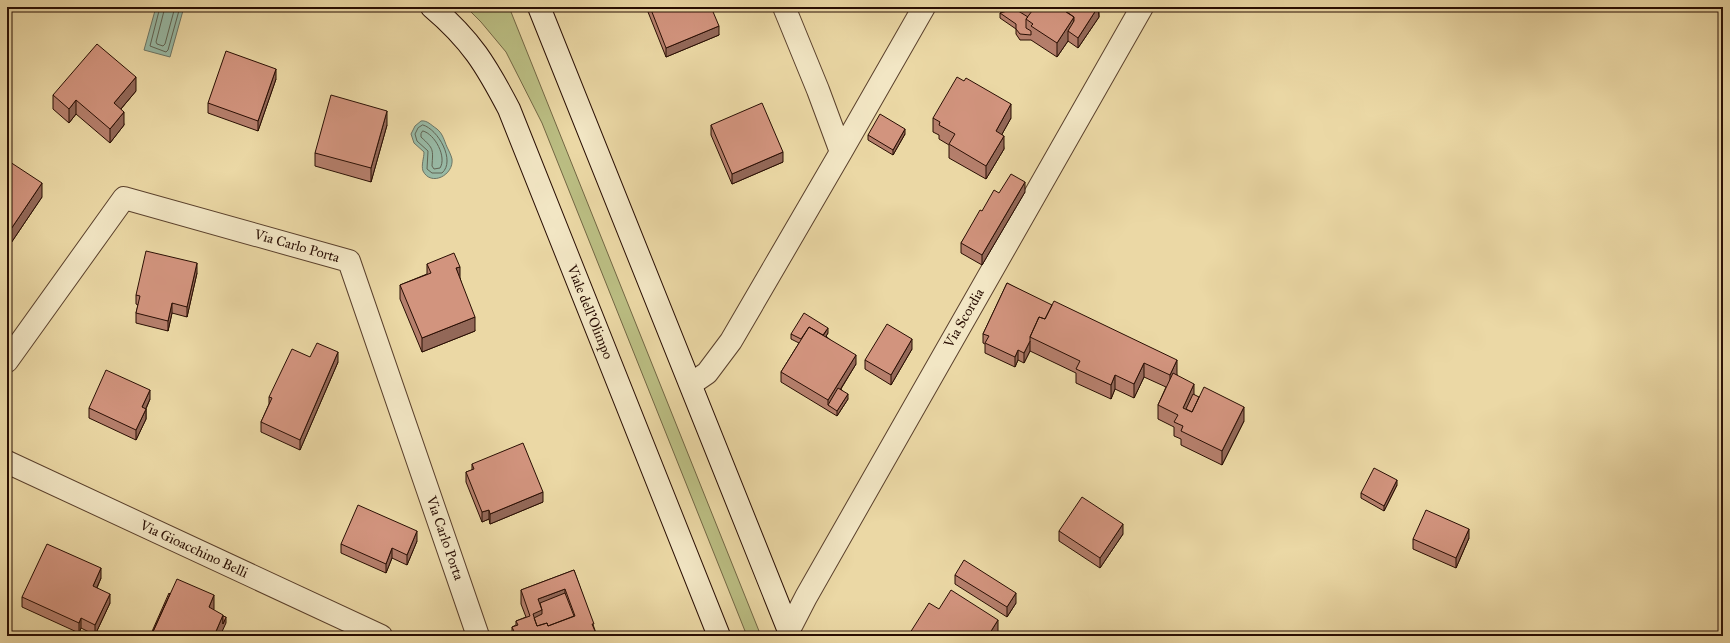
<svg xmlns="http://www.w3.org/2000/svg" width="1730" height="643" viewBox="0 0 1730 643" font-family="'IM FELL Great Primer',serif">
<rect width="100%" height="100%" fill="#ebd8a5"/>
<filter id="stains"><feTurbulence type="fractalNoise" baseFrequency=".005" numOctaves="4"/><feColorMatrix values="0 0 0 0 .2 0 0 0 0 .09 0 0 0 0 .02 0 0 0 .5 -.17"/></filter>
<radialGradient id="worn" r=".72"><stop offset=".6" stop-color="#630" stop-opacity="0"/><stop offset="1" stop-color="#630" stop-opacity=".3"/></radialGradient>
<!-- green -->
<path fill="#bbbe83" stroke="#726643" d="M466,7H509L761,636H747L542,123L506,52L481,22Z"/>
<!-- water -->
<path fill="#98baa6" stroke="#6c7565" d="M156,7H184L170,57L144,50Z
M421,121C427,120 431,125 437,129C443,134 444,140 447,147C449,151 451,155 452,159C454,175 431,187 423,171C421,165 424,158 424,152L414,143L411,134L415,126Z"/>
<g fill="none" stroke-linecap="round" stroke-linejoin="round">
<!-- shore -->
<path stroke="#606454" stroke-width="1" d="M160,7L150,46L166,52L168,50L180,7
M165,7L156,42L157,44L163,46L165,44L175,7
M423,125C438,129 456,161 442,173H432L427,169L428,151L417,141L415,134L418,128Z
M423,131C435,134 447,157 440,168L434,169L432,166C433,149 434,149 421,137V134Z"/>
<defs>
<path id="street" d="M784,7L818,90L841,152
M7,361L124,198L349,261L478,636
M691,384L707,373L731,341L841,152L924,7
M7,462L381,636
M789,630L806,597L1142,7"/>
<path id="secondary" d="M432,7C471,40 486,65 509,109L719,636
M539,7L791,636"/>
</defs>
<!-- street casing -->
<use href="#street" stroke="#5a402c" stroke-width="24"/>
<!-- secondary casing -->
<use href="#secondary" stroke="#290e03" stroke-width="24"/>
<!-- street -->
<use href="#street" stroke="#f2e6c4" stroke-width="22"/>
<!-- secondary -->
<use href="#secondary" stroke="#f2e6c4" stroke-width="22"/>
</g>
<!-- wall -->
<path fill="#b57f6c" stroke="#290e03" d="M646,7H711L719,35L666,57Z
M1015,7H1099V17L1078,48L1068,41L1057,57L1031,40H1020L1016,34V29L1000,18V13L1015,9Z
M276,79L258,131L208,113V103Z
M136,91L121,109L124,125L110,143L76,114L69,123L53,109V95Z
M933,118H1011L1002,134L1004,149L986,179L949,158V145L939,139V135L933,132Z
M387,125L371,182L315,166V153Z
M711,125L783,162L732,184L711,135Z
M905,134L893,155L868,140V135Z
M7,160L42,197L11,243L7,240Z
M1025,192L982,265L961,253V243L982,211Z
M427,264L460,278L475,331L422,352L400,299V285L427,274Z
M197,273L187,317L172,313L168,331L136,323V313L138,305L136,304V295Z
M1007,283L1177,374V375L1194,395L1244,421L1222,465L1181,445V439L1174,436V427L1158,419V405L1166,387L1144,377L1134,398L1115,389L1111,399L1076,383V373L1030,351L1024,363L1018,360L1015,367L985,353V344L983,343V334Z
M828,333L826,336L856,364L841,389L848,399L837,416L781,382V372L799,343L791,339V334Z
M912,349L891,385L865,369V360Z
M310,357L338,362L300,450L261,432V422L269,404V397Z
M150,399L146,409V419L136,440L89,418V408Z
M472,464L543,502L490,524L489,519L482,522L466,482V472L472,470Z
M1397,485L1384,511L1361,498V493Z
M1059,531L1123,534L1100,568L1059,541Z
M1469,538L1456,568L1413,549V539Z
M417,541L407,565L392,558L386,573L341,553V544Z
M574,570L597,636H512V627L516,625V621L526,617L521,604V590Z
M955,575L1016,603L1007,617L955,584Z
M101,578L97,588L110,603L95,635L81,628L79,633L22,607V597Z"/>
<!-- shaded-wall -->
<path fill="#936858" stroke="#290e03" d="M1066,7H1075L1068,17L1064,10Z
M1098,7L1099,17L1078,48V38Z
M1074,17V31H1068V41L1057,57V43Z
M719,26V35L666,57V48Z
M276,69V79L258,131V121Z
M136,77V91L114,117V103Z
M76,100V114L69,123V109Z
M1011,104V118L996,145V131Z
M387,111V125L371,182V168Z
M124,112V125L110,143V129Z
M905,129V134L893,155V150Z
M1004,136V149L986,179V166Z
M783,152V162L732,184V174Z
M1025,182V192L982,265V255Z
M42,183V197L11,243V229Z
M197,263V273L187,317V307Z
M460,267V281L456,268Z
M172,303V313L168,331V321Z
M475,317V331L422,352V338Z
M828,328V333L821,344V339Z
M912,339V349L891,385V375Z
M1030,341V351L1024,363V353Z
M1018,350V360L1015,367V357Z
M338,352V362L300,450V440Z
M856,355V364L830,406L828,405V400Z
M1177,360V374L1170,389V375Z
M1144,363V377L1134,398V384Z
M1115,375V389L1111,399V385Z
M1194,384V398L1185,417L1183,408Z
M150,390V399L142,417V407Z
M848,394V399L837,416V411Z
M1244,407V421L1222,465V451Z
M146,409V419L136,440V430Z
M1397,480V485L1384,511V506Z
M543,492V502L490,524V514Z
M489,510V519L482,522V512Z
M1123,524V534L1100,568V558Z
M1469,529V538L1456,568V558Z
M417,531V541L407,565V555Z
M392,548V558L386,573V564Z
M101,568V578L93,596V586Z
M565,589V603L542,624L533,628V614L538,599Z
M1016,593V603L1007,617V607Z
M110,594V603L95,635V625Z
M214,595V609L211,617L209,607Z
M223,615V624L226,617V623L220,636H214Z
M81,618V628L79,633V623Z
M998,620V633L997,636H988Z"/>
<!-- building -->
<path fill="#d2947e" stroke="#290e03" fill-rule="evenodd" d="M650,7H711L719,26L666,48Z
M1025,7H1066L1064,10L1074,17L1057,43L1031,26L1033,24L1026,19L1032,11Z
M1069,7H1098L1078,38L1068,31L1074,21V17L1066,12Z
M1015,9L1028,17L1026,19V28L1031,31V35L1020,34L1016,29V24L1000,13Z
M97,44L136,77L114,103L124,112L110,129L76,100L69,109L53,95Z
M226,51L276,69L258,121L208,103Z
M957,77L964,81L966,78L1011,104L996,131L1004,136L986,166L949,144L955,134L939,125L940,122L933,118Z
M331,95L387,111L371,168L315,153Z
M762,103L783,152L732,174L711,125Z
M880,114L905,129L893,150L868,135Z
M7,160L42,183L11,229L7,226Z
M1011,174L1025,182L982,255L961,243L980,210L982,211L994,190L999,193Z
M146,251L197,263L187,307L172,303L168,321L136,313L140,296L136,295Z
M454,253L460,267L456,268L475,317L422,338L400,285L431,273L427,264Z
M1007,283L1052,305L1045,319L1039,317L1030,337V341L1024,353L1018,350L1015,357L985,343L989,336L983,334Z
M1054,301L1177,360L1170,375L1144,363L1134,384L1115,375L1111,385L1076,369L1080,361L1030,337L1039,317L1045,319Z
M804,313L828,328L823,335L809,327L801,339L791,334Z
M887,324L912,339L891,375L865,360Z
M809,327L856,355L828,400L781,372Z
M317,343L338,352L300,440L261,422L272,398L269,397L292,349L310,357Z
M106,370L150,390L142,407L146,409L136,430L89,408Z
M1173,373L1194,384L1183,408L1192,412L1204,387L1244,407L1222,451L1181,431L1183,426L1174,422L1178,415L1158,405Z
M838,388L848,394L837,411L828,405Z
M1193,394L1199,397L1192,412L1186,409Z
M523,443L543,492L490,514L489,510L482,512L466,472L474,469L472,464Z
M1374,468L1397,480L1384,506L1361,493Z
M1082,497L1123,524L1100,558L1059,531Z
M358,505L417,531L407,555L392,548L386,564L341,544Z
M1426,510L1469,529L1456,558L1413,539Z
M47,544L101,568L93,586L110,594L95,625L81,618L79,623L22,597Z
M964,560L1016,593L1007,607L955,575Z
M574,570L594,624H592L597,636H516L512,627L518,625L516,621L530,616L521,590ZM565,589L575,616L548,626L547,623L537,626L533,614L542,610L538,599Z
M177,579L214,595L209,607L223,615L214,636H151Z
M951,590L998,620L988,636H908L929,603L939,609Z
M169,593L170,594L151,636H150Z
M565,593L574,616L548,626L547,623L537,626L534,618L542,614V610L540,603Z
M223,616L226,617L223,624Z"/>
<g text-anchor="middle" dominant-baseline="central" stroke-width="4" stroke-linejoin="round" paint-order="stroke">
<!-- street labels -->
<g font-size="14" fill="#290e03" stroke="#f2e6c4">
<text transform="translate(297 246) rotate(16)">Via Carlo Porta</text>
<text transform="translate(590 312) rotate(68)">Viale dell'Olimpo</text>
<text transform="translate(964 318) rotate(-60)">Via Scordia</text>
<text transform="translate(445 538) rotate(71)">Via Carlo Porta</text>
<text transform="translate(194 549) rotate(25)">Via Gioacchino Belli</text>
</g>
</g>
<!-- margin -->
<rect width="1730" height="643" fill="none" stroke="#ebd8a5" stroke-width="24"/>
<rect x="8" y="8" width="1714" height="627" fill="none" stroke="#290e03" stroke-width="2"/>
<rect x="12" y="12" width="1706" height="619" fill="none" stroke="#290e03"/>
<rect width="100%" height="100%" filter="url(#stains)"/>
<rect width="100%" height="100%" fill="url(#worn)"/>
</svg>
